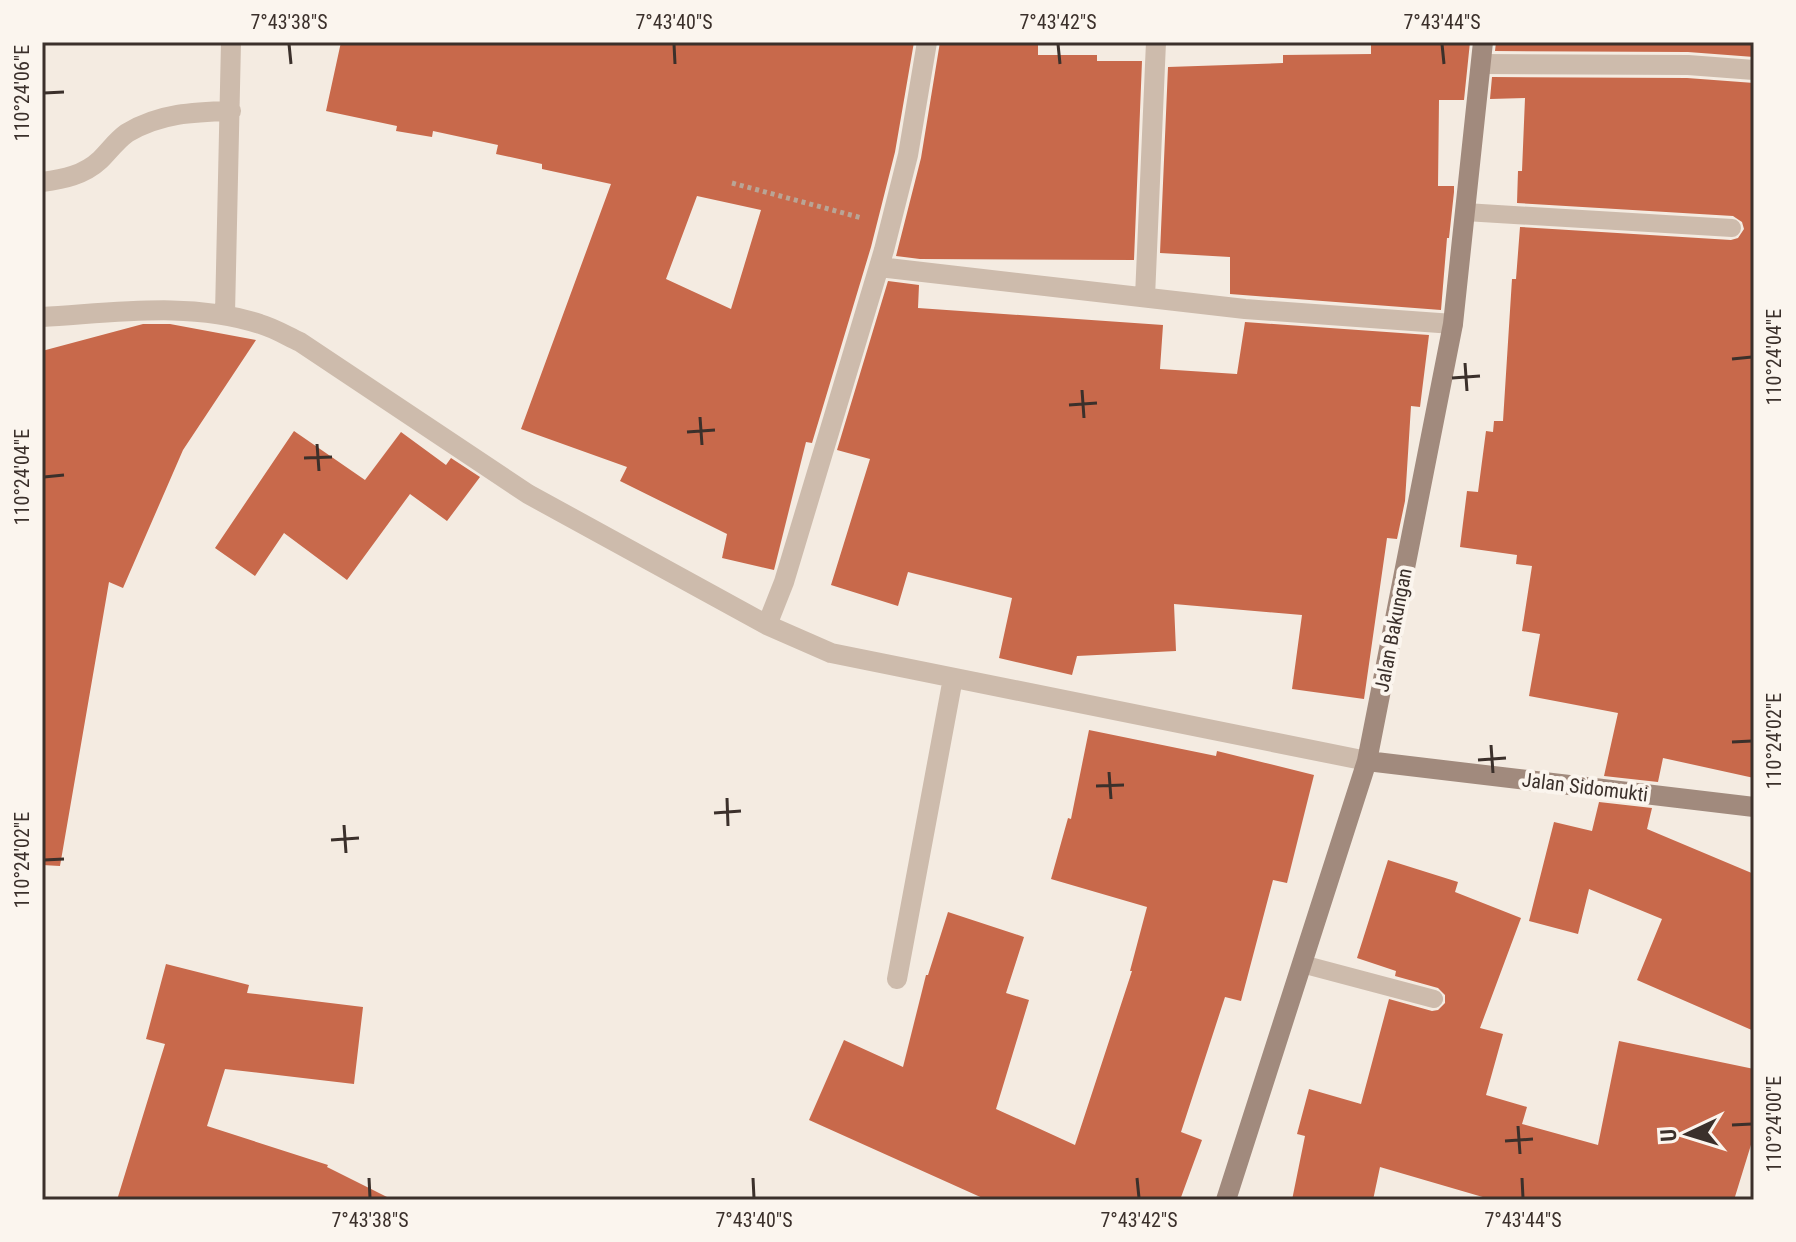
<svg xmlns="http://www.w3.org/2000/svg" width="1796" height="1242" viewBox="0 0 1796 1242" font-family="'Roboto Condensed',sans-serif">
<rect width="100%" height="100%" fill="#f4ebe1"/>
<!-- building -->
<path fill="#c8694b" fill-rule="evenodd" d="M341,42H914L895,152L871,247L812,443L806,442L774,570L722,558L727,534L620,481L627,467L521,429L611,184L542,169V164L496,154L498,145L433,131L432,137L396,131L397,126L326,111ZM697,196L761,210L731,309L666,279Z
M940,42L1038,44V55H1097V61H1142L1134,260L920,259L896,256L921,158Z
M1470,42L1464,100H1439L1438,186H1454V192L1449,238H1447L1441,310L1230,294V257L1160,253L1168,67L1283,63V55L1371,54V43Z
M1496,42H1754V57L1688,52L1495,51Z
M1492,77L1687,78L1754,83V778L1663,758L1658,782L1604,776L1618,713L1529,696L1540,634L1522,631L1532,566L1516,564L1517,555L1460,547L1467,491L1478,492L1486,431L1493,432L1494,421H1503L1512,279H1516L1520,227L1731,240L1738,238L1744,229L1742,222L1733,216L1517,203L1518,171H1522L1525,98L1490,99Z
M888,281L919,285L918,308L1163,325L1160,369L1237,374L1245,322L1429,335L1420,407L1411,406L1405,501L1397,539L1387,538L1364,699L1292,689L1302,615L1174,604L1176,651L1077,656L1072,675L999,658L1012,598L908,572L898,606L831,585L870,459L837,450Z
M143,324H170L256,340L183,450L123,588L109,582L60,866L42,865V351Z
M294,431L365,480L401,432L446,465L451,458L480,477L447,521L410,494L347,580L284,533L255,576L215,548Z
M1089,730L1216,756L1217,751L1314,775L1287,883L1273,880L1241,1001L1225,997L1181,1132L1202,1140L1180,1200H987L809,1120L844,1040L903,1067L926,975H928L948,912L1024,937L1006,993L1029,1000L996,1109L1075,1145L1132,971H1130L1147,907L1051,879L1068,818L1071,819Z
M1599,802L1652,808L1647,829L1754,874V1031L1637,980L1662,919L1589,889L1578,934L1529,921L1554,822L1592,831Z
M1388,860L1458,882L1455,892L1521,918L1480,1028L1503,1034L1486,1095L1527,1107L1522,1124L1598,1145L1619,1041L1754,1069V1135L1734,1200H1493L1380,1167L1373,1200H1292L1305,1136L1297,1134L1309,1089L1361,1104L1389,999L1432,1011L1438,1010L1445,1003V995L1438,988L1395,976L1396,971L1357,958Z
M166,964L249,985L247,993L363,1007L354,1084L225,1069L207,1126L328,1165L327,1167L393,1200H117L165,1044L146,1039Z"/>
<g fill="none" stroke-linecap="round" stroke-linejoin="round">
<!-- path -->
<path stroke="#b9a596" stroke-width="5" stroke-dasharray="4 4" stroke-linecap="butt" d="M732,183L862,218"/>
<!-- service -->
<path stroke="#cdbbac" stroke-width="18" d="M1465,212L1732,228
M1302,964L1434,999"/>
<!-- minor -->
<path stroke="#cdbbac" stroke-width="20" d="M1481,64L1688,65L1754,70
M42,182C64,179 84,175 100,160C109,151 117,140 127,133C160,113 194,112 231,111
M879,267L1245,309L1453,324
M1145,297L1156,42
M225,314L231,42
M42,317C114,313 190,301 260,324C274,328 287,336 300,342L528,494L767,625L831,653L1367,761
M767,625L784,582L884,250L908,155L927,42
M897,979L953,678"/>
<!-- secondary -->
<path stroke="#a18a7d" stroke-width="20" d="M1367,761L1754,807
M1226,1200L1367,761L1453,324L1483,42"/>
</g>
<!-- ticks -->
<path fill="none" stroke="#3b302b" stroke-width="3" d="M289,44L291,64M674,44L675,64M1058,44L1060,64M1442,44L1444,64M44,93L64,92M1732,359L1752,357M1465,363L1467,391M1452,378L1480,376M1082,390L1084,418M1069,405L1097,403M700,417L702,445M687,432L715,430M317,444L319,471M304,458L332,457M44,477L64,475M1732,742L1752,741M1491,745L1493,773M1478,760L1506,758M1109,772L1111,799M1096,786L1124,785M727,798L728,826M714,813L741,811M344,825L346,853M331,840L359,838M44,860L64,859M1732,1125L1752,1124M1518,1126L1520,1154M1505,1141L1533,1139M369,1178L370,1198M753,1178L754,1198M1137,1178L1139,1198M1522,1178L1523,1198"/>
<g text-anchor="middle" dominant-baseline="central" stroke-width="8" stroke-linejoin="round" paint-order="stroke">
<!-- street labels -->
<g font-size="20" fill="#3b302b" stroke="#fbf5ee">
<text transform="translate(1393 630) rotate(-79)">Jalan Bakungan</text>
<text transform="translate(1585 787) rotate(7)">Jalan Sidomukti</text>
</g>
</g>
<!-- border -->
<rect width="1796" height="1242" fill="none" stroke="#fbf5ee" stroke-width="88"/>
<!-- north arrow -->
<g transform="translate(1688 1134) rotate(266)" stroke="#fbf5ee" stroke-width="6" paint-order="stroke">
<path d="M0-6L14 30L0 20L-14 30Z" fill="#3b302b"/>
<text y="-12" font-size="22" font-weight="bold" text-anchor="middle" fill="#3b302b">U</text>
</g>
<rect x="44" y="44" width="1708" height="1154" fill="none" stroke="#3b302b" stroke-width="3"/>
<g font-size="20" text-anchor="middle" fill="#3b302b">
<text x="289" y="29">7°43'38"S</text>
<text x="674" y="29">7°43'40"S</text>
<text x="1058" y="29">7°43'42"S</text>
<text x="1442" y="29">7°43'44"S</text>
<text transform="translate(22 93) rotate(-90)" y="7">110°24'06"E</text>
<text transform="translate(1774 357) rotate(-90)" y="7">110°24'04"E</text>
<text transform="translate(22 477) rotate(-90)" y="7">110°24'04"E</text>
<text transform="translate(1774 741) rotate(-90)" y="7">110°24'02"E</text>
<text transform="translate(22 860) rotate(-90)" y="7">110°24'02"E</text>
<text transform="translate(1774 1124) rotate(-90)" y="7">110°24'00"E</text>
<text x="370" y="1227">7°43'38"S</text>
<text x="754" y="1227">7°43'40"S</text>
<text x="1139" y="1227">7°43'42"S</text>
<text x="1523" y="1227">7°43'44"S</text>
</g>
</svg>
